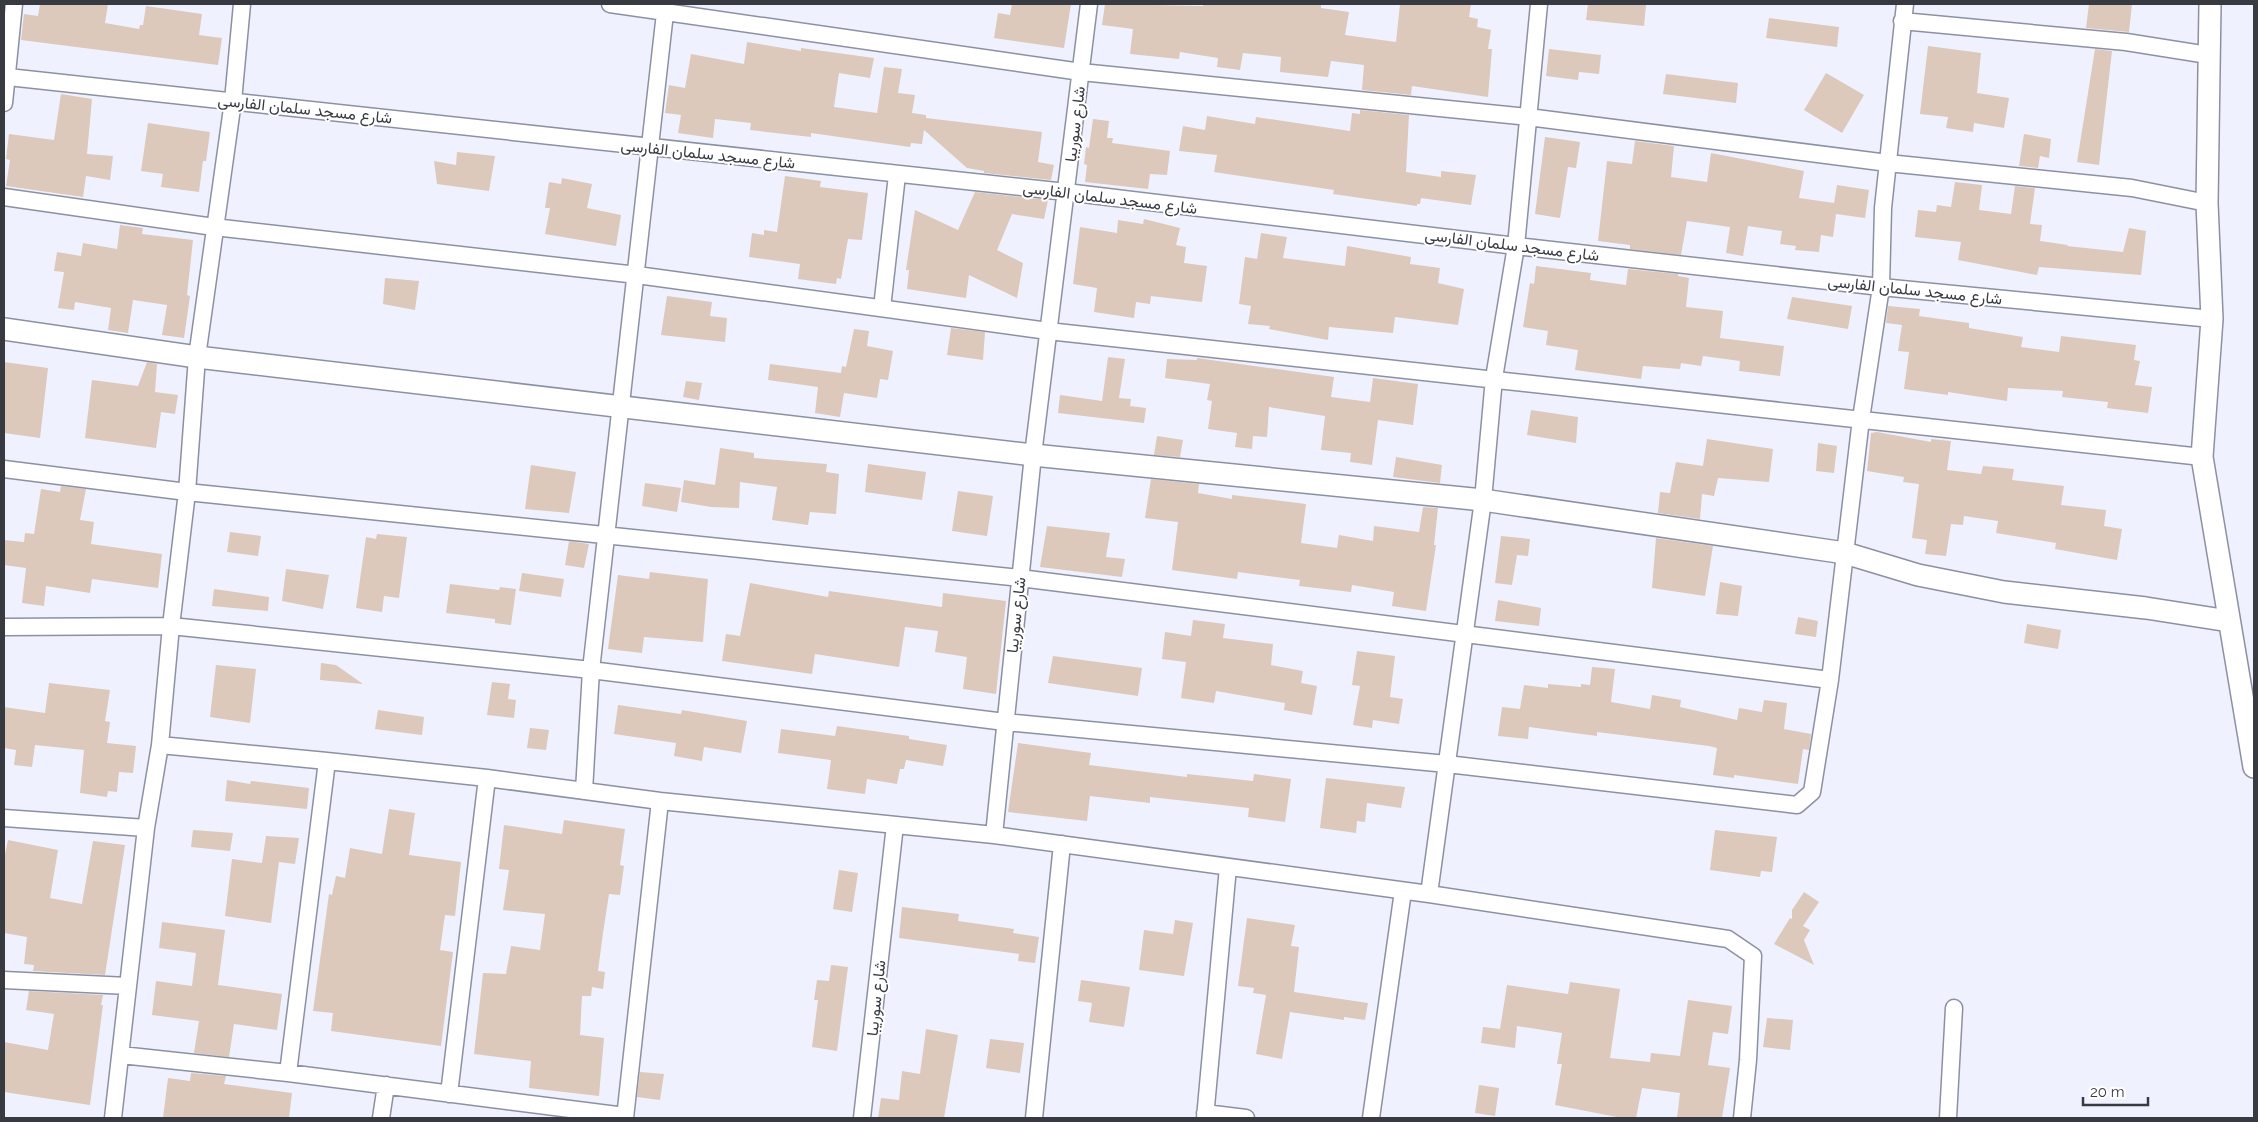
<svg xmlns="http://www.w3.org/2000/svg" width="2258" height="1122" viewBox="0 0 2258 1122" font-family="Raleway,Vazirmatn,sans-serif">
<rect width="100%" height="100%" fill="#eff2fe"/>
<!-- building -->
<path fill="#ddc8bc" d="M40,4H108L105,23L139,29L140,25H143L146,6L202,14L199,35L222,38L218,65L21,40L24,14L38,16Z
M1012,4H1071L1064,48L994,38L998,13L1010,15Z
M1105,4L1203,6V4H1321V8L1349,12L1345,35L1396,42L1400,4H1471L1469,17L1478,19L1477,27L1491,30L1488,49H1492L1488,97L1412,86L1411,95L1362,90L1364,65L1331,61L1328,77L1280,72L1281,57L1243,53L1240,70L1217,67L1218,58L1180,52L1179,59L1130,54L1133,29L1102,25Z
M1588,4L1646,5L1644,26L1586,20Z
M2089,4H2132L2129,32L2086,28Z
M1769,18L1839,27L1837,47L1766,38Z
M747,42L801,51V48L874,58L870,78L839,73L834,107L877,113L884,67L902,69L898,93L915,95L912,113L926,115V118L1042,132L1038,162L1054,165L1051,180L984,173V171L967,168L924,130L922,144L911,143L910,147L811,133V137L750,130L751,123L715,119L713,138L678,133L681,115L665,113L669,85L685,88L691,54L744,64Z
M1928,46L1981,53L1977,93L2009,98L2004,128L1974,123L1973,132L1946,128L1948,117L1920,114Z
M1549,49L1601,55L1599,74L1579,72L1578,80L1546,76Z
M2095,49L2112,51L2099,165L2077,162Z
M1826,73L1864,95L1842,133L1804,110Z
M1666,74L1738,83L1736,103L1663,94Z
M61,94L92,99L87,154L113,156L110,180L86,176L83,197L6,186L10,160L6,159L9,134L54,140Z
M1360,110L1409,115L1406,172L1441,177V171L1476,175L1471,205L1421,198L1420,204H1417V206L1333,194L1334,190L1214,172L1217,155L1179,151L1183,126L1205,130L1207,116L1255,124L1256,117L1350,131L1352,113L1360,114Z
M1093,119L1109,121L1107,138H1113L1112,143L1170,151L1167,175L1150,174L1148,189L1085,182L1087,165L1084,164L1086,147L1089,148Z
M148,123L210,132L206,161H203L199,192L161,187L163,174L141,171Z
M2024,134L2051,139L2049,158L2040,156L2038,168L2019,166Z
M1545,137L1580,142L1576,168L1568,167L1560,218L1535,214Z
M1635,141L1674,146L1671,177L1707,182L1711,153L1804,171L1799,198L1834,203L1837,185L1869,190L1865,218L1836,214L1833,237L1821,235L1819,252L1795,250L1796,246L1780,244L1782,231L1748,226L1743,256L1726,253L1730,227L1687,221L1681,255L1630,249V245L1598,241L1607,161L1632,164Z
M457,152L495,156L489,191L437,184L434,161L456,165Z
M785,176L821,181L820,187L868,193L862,240L848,239L841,279L837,278L836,284L798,279L800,264L749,257L752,233L764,235V230L777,232Z
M562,178L592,184L587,208L621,215L616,246L545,234L550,208H545L549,182L561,184Z
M1955,182L1982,185L1979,210L2011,214L2015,186L2035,188L2030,224L2042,225L2040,241L2068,245L2067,246L2123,252L2129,228L2146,231L2141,275L2039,267L2037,275L1958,260L1961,242L1915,237L1918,210L1936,212L1937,205L1951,207Z
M975,192L1048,200L1044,219L1012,214L997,250L1023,263L1017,298L969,275L966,298L907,289L909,270H906L915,210L958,230Z
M1144,219L1180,228L1176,245L1186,247L1184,263L1207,266L1202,302L1151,296L1150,304L1136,302L1134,318L1094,312L1097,288L1073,284L1080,227L1117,233L1118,220L1143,224Z
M120,225L143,228L142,234L193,240L187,295L190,296L184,338L162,335L167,305L133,300L128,333L108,330L111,308L75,302L74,310L58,308L64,272L54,271L57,252L81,256L83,243L117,249Z
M1261,233L1287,237L1283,258L1345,266L1347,246L1411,257L1410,264L1440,268L1438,283L1464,289L1458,325L1395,317L1393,333L1329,327L1328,340L1269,329L1270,326L1248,324L1251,306L1239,304L1243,273L1245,257L1257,259Z
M1536,266L1591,273L1590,280L1626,285L1628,269L1678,274V276L1689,278L1686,307L1723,311L1720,338L1784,346L1780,376L1739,371L1740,361L1703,356L1701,366L1681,363L1680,369L1643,366L1641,379L1575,370L1578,350L1546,345L1548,331L1523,327L1530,283L1534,284Z
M385,278L419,281L415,310L383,304Z
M667,296L712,302L710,316L727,318L725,342L661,335Z
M1792,297L1852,306L1848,329L1787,319Z
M1888,306L1920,309L1919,316L1969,323V328L2023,337L2021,347L2059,352L2061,336L2136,345L2134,360L2140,361L2135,385L2152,387L2148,413L2107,408L2108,402L2062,397L2063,391L2008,388L2007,401L1948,392V395L1904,389L1909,352L1898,351L1902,325L1886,323Z
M951,328L985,332L983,360L947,355Z
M854,329L869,331L867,346L893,351L888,380L880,379L877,398L844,393L840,417L815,413L818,387L768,380L770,364L841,373L842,366L846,367Z
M1108,357L1125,359L1119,398L1131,399L1130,406L1146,408L1144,423L1058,413L1060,395L1102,401Z
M1197,358L1334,377L1331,397L1370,402L1373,378L1418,384L1413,425L1378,420L1372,465L1350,462L1351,453L1321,450L1325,416L1269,407L1267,437L1253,436L1252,449L1235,447L1237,433L1208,429L1212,401L1207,400L1210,384L1165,378L1167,359L1197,360Z
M4,362L48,368L40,438L4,433Z
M147,362L157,364L155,392L178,395L175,414L161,412L156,448L85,438L92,380L138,386Z
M686,381L702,383L699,400L683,397Z
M1531,410L1578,417L1576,443L1527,435Z
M1877,432L1931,442V439L1951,441L1947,470L1981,474L1983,466L2014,469L2012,480L2064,486L2061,505L2106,510L2104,526L2122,529L2117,560L2055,549L2056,543L1996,533L1998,521L1964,516L1963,525L1951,524L1946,556L1925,554L1927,540L1912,538L1919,484L1903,482L1904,477L1867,471L1871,433Z
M1157,436L1183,440L1180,457L1154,455Z
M1707,439L1773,449L1769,482L1718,478L1714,496L1702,494L1700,519L1658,513L1660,492L1670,493L1676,462L1703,466Z
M1818,443L1837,446L1834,473L1816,471Z
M720,448L754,453V458L827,464L826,472L839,474L836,514L810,512L808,525L772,520L777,487L740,482L739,508L711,507L681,502L684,480L715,485Z
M1396,457L1442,465L1440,483L1393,477Z
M868,464L926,472L922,500L865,492Z
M531,465L576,472L569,513L525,509Z
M1151,479L1199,484L1198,493L1232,499V495L1306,504L1301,543L1337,548L1339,535L1373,541L1374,526L1419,532L1423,507L1438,508L1434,545H1436L1426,611L1392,606L1394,592L1352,585L1351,592L1299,586L1300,580L1238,572L1237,579L1172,570L1178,522L1145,518Z
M645,483L681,488L677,512L642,506Z
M61,486L86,489L80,520L94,522L91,544L162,554L158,588L92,579L90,593L46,586L44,606L22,603L26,568L4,565V540L24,542L25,533L34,534L41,489L60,492Z
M958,491L993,496L987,536L952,531Z
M1047,526L1110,533L1106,557L1125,559L1122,577L1040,567Z
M230,532L261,536L258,556L227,552Z
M377,534L407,537L399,598L384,596L382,612L356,608L366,537L376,539Z
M1501,536L1530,539L1528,556L1517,555L1512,585L1495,583Z
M1656,538L1713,546L1705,596L1652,588Z
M569,541L589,544L584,568L565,565Z
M286,569L329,575L323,609L282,601Z
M650,572L708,579L703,642L644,637L642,653L608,649L618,575L649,579Z
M522,573L564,579L561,597L519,591Z
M1720,582L1742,586L1738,616L1716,614Z
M750,583L828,597L829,591L942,607L943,593L1006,601L996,694L963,689L967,657L935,652L938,631L905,627L899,667L815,654L812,674L722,661L726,634L740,636Z
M450,584L499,590L500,587L516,589L511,625L495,623V619L446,613Z
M214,589L269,597L268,611L212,606Z
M1498,600L1541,608L1539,626L1495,621Z
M1798,617L1818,621L1816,637L1795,634Z
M1193,620L1225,624L1223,638L1273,644L1271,665L1303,671L1301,683L1317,686L1312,715L1284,710L1285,703L1216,691L1214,703L1181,698L1186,662L1162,659L1165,632L1191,636Z
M2027,624L2061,630L2058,649L2024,643Z
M1357,651L1395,656L1390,697L1403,699L1399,724L1373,720L1372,728L1353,725L1360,686L1352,685Z
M1053,656L1142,668L1138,696L1048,683Z
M321,663L336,665L363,684L320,680Z
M216,665L256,669L250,723L210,717Z
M1592,667L1615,669L1611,702L1650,709L1652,695L1681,700L1680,707L1737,720L1739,708L1762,712L1764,700L1787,703L1784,729L1811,734L1809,750L1803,749L1798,784L1734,775V778L1713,775L1717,748L1709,746L1597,732V736L1529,727L1528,739L1498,736L1502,707L1520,709L1524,685L1548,688V684L1581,687V684L1590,685Z
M492,682L510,684L508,699L516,700L514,718L487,715Z
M49,683L110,690L105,721L110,722L107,743L136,746L133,773L119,772L117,792L108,791L107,797L80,793L84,750L35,745L32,767L14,765L16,750L4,748V707L45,713Z
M618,705L681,714L682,710L747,721L741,753L704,747L702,761L674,756L676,743L614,734Z
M378,710L424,717L422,735L375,729Z
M837,726L909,736V739L947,745L943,766L906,760L904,769H900L897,784L867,779L865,794L827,789L831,760L778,753L781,729L835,736Z
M530,728L549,730L546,750L527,748Z
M1018,743L1091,753L1089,765L1187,777V774L1253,781L1254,774L1291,779L1285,822L1248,817L1249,808L1150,797V803L1090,796L1087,821L1008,812Z
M1326,778L1405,787L1401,808L1367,803L1365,822L1357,821L1356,833L1320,828Z
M227,780L250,784L251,781L309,788L307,809L225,801Z
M389,809L415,813L409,855L461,862L455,916L445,915L440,950L453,952L441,1046L331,1031L333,1013L313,1011L329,894L332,895L336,876L345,878L350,848L382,854Z
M564,820L625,829L620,865L624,866L620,895L609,894L603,933L598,971L605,972L603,989L592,987L591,996H582L580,1035L604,1038L599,1096L529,1088L531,1061L474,1054L483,973L506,974L511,946L540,950L545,914L503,910L509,870L499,869L504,825L562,834Z
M193,830L233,833L230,851L191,847Z
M1715,830L1777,837L1772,872L1761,871L1760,877L1710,870Z
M266,836L299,838L295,864L279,862L271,923L225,916L232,859L262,863Z
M8,840L58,850L50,898L82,904L93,841L125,845L105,975L33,971L34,965L24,964L27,937L4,933V859Z
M839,870L858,873L852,912L833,909Z
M1804,892L1819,902L1803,926L1810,930L1804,940L1814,965L1774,944L1790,918L1792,919V910Z
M902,907L959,914L958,921L1014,929L1013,933L1039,937L1035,963L1018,961L1019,954L899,938Z
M1247,918L1295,925L1291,946L1299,947L1294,992L1368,1003L1365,1020L1344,1017V1020L1290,1012L1282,1059L1256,1054L1266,995L1253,993L1254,988L1238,986Z
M1175,920L1193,923L1184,976L1139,970L1144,930L1173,934Z
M162,922L225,930L218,985L282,994L277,1030L234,1024L229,1057L194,1053L199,1021L152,1015L156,981L192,986L196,953L159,948Z
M831,965L848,967L837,1051L812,1047L818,1000H814L817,980L829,981Z
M1081,980L1130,987L1124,1027L1089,1022L1092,1003L1078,1001Z
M1570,982L1620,989L1610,1058L1650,1062L1651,1053L1680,1056L1688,1000L1732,1006L1728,1034L1713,1032L1708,1065L1730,1068L1722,1118H1677L1680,1093L1642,1088L1636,1118H1622L1555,1105L1562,1064H1557L1562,1033L1517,1026L1515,1048L1481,1043L1483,1027L1500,1029L1507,985L1568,994Z
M29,991L103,995L101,1005H103L90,1105L4,1092V1042L48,1050L54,1014L26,1010Z
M1767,1018L1793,1020L1790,1050L1763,1047Z
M926,1029L958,1035L944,1118H878L881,1098L899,1100L902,1071L920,1074Z
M990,1039L1024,1043L1020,1073L986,1068Z
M640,1072L664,1074L660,1100L637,1097Z
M191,1073L226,1076L224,1084L292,1093L289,1118H163L168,1078L190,1081Z
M1479,1085L1499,1088L1495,1116L1475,1113Z"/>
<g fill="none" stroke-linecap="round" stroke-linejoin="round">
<defs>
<path id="minor" d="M610,4L1081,72L1528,117L1888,163L2132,188L2207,203
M1902,21L2126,42L2208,55
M8,77L1066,192L1516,246L1881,287L2212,319
M4,103L14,4
M4,197L214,227L637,275L1048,331L2202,457
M882,308L897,175
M4,469L187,492L1020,578L1830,680
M4,627L171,626L591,670L1005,722L1447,764L1797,805L1812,792L1830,680L1861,419L1881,287L1883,208L1905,4
M160,745L327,761L487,778L660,801L994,835L1429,894L1728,939L1753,956L1748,1060L1742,1118
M584,791L591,670L666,4
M4,818L146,828
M994,835L1033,455L1089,4
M1429,894L1483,500L1494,378L1516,246L1539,4
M4,980L128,986
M121,1055L288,1073L625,1116
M288,1073L327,761
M449,1094L487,778
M1205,1113L1246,1118
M113,1118L146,828L160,745L171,626L187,492L197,357L233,101L242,4
M381,1118L386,1085
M625,1118L660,801
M862,1118L895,825
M1034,1118L1062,844
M1205,1118L1228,867
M1371,1118L1403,891
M1948,1118L1954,1008"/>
<path id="tertiary" d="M2210,4L2207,203L2212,319L2202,457L2254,767
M4,329L197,357L1033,455L1483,500L1845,553L1918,575L2004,592L2146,608L2229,621"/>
</defs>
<!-- minor casing -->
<use href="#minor" stroke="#8c90a3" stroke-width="19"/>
<!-- tertiary casing -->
<use href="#tertiary" stroke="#8c90a3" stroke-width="24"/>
<!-- minor -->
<use href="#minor" stroke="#fff" stroke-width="16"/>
<!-- tertiary -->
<use href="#tertiary" stroke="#fff" stroke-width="21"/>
</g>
<g text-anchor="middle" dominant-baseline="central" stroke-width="4" stroke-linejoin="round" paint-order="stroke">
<!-- street labels -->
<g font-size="16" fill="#383a42" stroke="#fff">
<text transform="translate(305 109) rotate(6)">شارع مسجد سلمان الفارسى</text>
<text transform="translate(1075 124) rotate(-83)">شارع سوريبا</text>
<text transform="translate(708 154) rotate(6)">شارع مسجد سلمان الفارسى</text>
<text transform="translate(1110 198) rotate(7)">شارع مسجد سلمان الفارسى</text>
<text transform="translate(1512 245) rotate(7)">شارع مسجد سلمان الفارسى</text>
<text transform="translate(1915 290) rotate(6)">شارع مسجد سلمان الفارسى</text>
<text transform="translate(1016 615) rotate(-84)">شارع سوريبا</text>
<text transform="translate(876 998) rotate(-84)">شارع سوريبا</text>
</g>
</g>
<!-- border -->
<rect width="2258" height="1122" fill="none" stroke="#383a42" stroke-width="10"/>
<!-- scale -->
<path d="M2083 1097v8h65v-8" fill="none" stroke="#383a42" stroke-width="2.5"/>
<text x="2090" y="1097" font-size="15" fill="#383a42" stroke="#ffffff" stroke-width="4" paint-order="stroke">20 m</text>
</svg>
